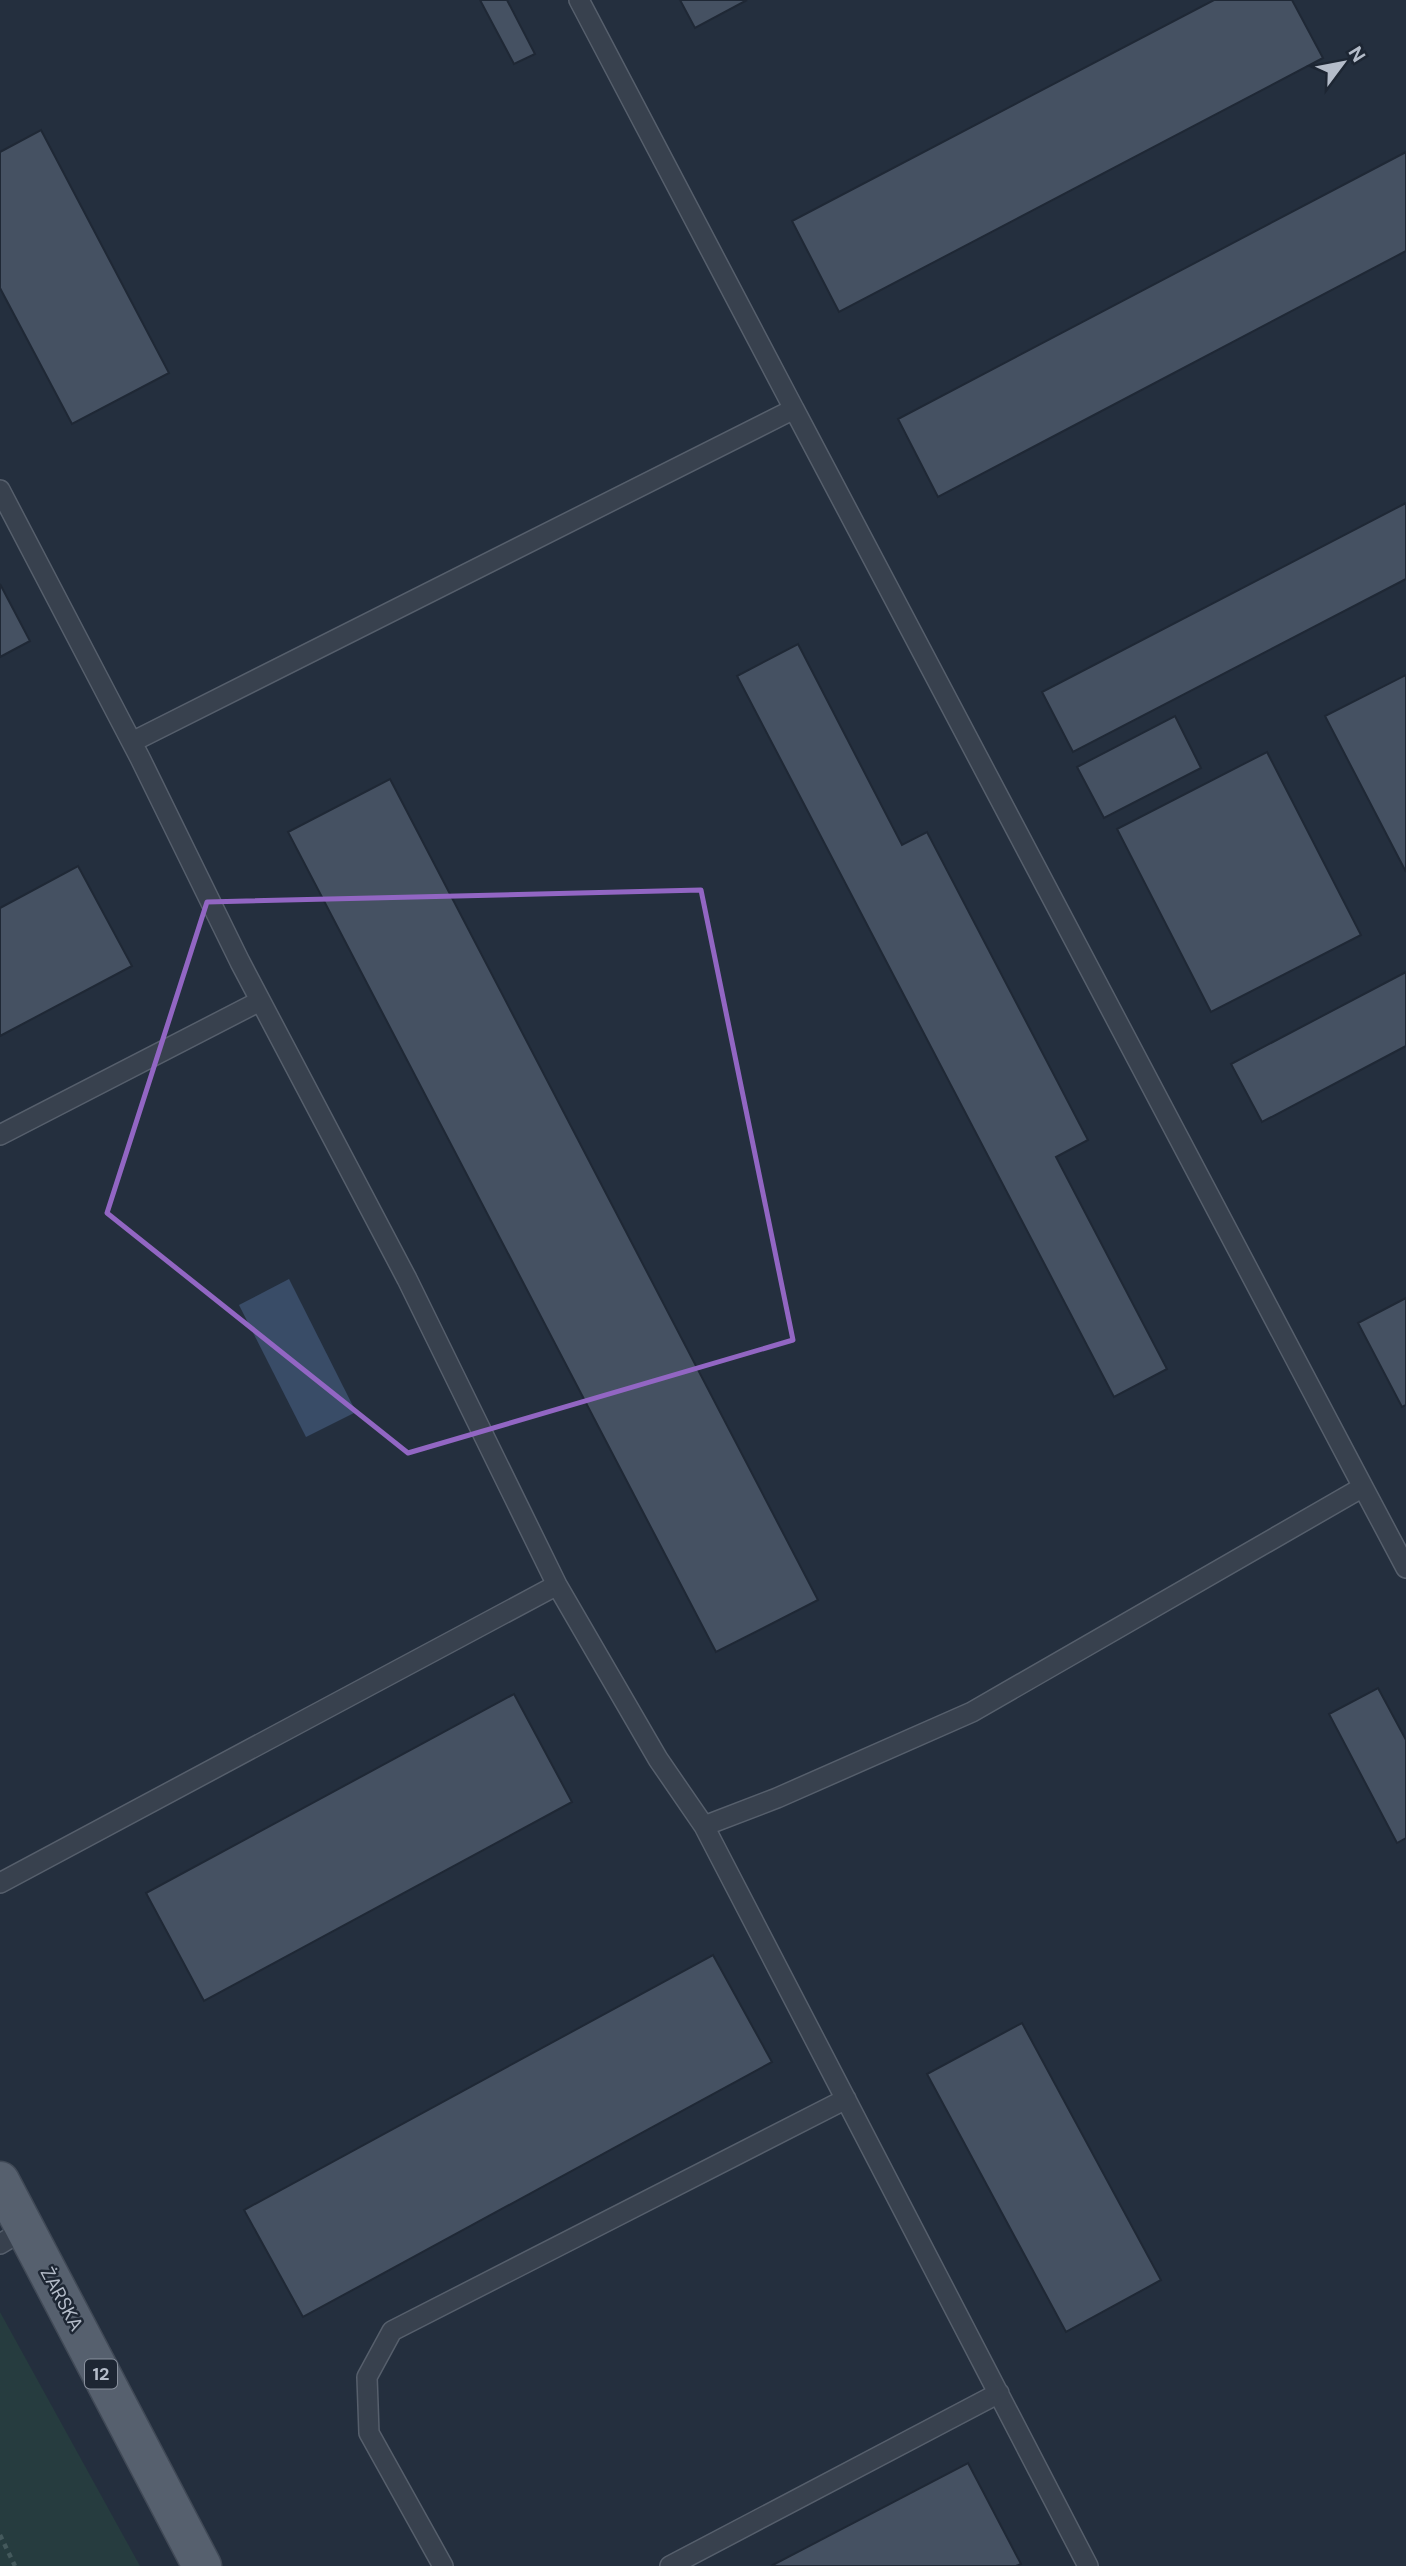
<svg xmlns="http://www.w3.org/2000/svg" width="1406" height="2566" viewBox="0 0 1406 2566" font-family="'DM Sans',sans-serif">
<rect width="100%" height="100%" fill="#242f3e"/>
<!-- green -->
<path fill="#263c3f" d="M0,2312L140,2566H0Z"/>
<!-- water -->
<path fill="#394c67" d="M289,1279L356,1412L306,1437L239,1305Z"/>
<!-- building -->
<path fill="#455162" stroke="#1f2835" stroke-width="2" d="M480,0H507L535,54L514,64Z
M680,0H747L695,28Z
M1214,0H1292L1323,58L839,312L792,221Z
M41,130L169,373L72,424L0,288V152Z
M1406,152V251L938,497L898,419Z
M1406,503V579L1073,752L1042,692Z
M0,584L30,641L0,657Z
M798,644L902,845L927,832L1088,1140L1056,1157L1167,1369L1114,1397L737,676Z
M1406,675V872L1325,716Z
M1175,716L1201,768L1104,818L1077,767Z
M1267,752L1361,935L1211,1012L1117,829Z
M390,779L818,1600L716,1652L288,832Z
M78,866L132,966L0,1036V908Z
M1406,972V1046L1262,1122L1231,1064Z
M1406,1298V1405L1402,1407L1358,1323Z
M1378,1688L1406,1740V1838L1397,1843L1329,1714Z
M514,1694L572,1802L204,2001L146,1893Z
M713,1955L772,2062L303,2317L244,2210Z
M1022,2023L1161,2280L1066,2332L927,2074Z
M968,2463L1021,2564L1016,2566H771Z"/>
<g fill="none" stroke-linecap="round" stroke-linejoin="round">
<defs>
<path id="service" d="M579,0L794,409
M0,490L140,758L240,962L407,1279L557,1585L658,1759L704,1826L777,1798L972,1712L1363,1487L1406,1568
M132,742L794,409L1363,1487
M0,1135L260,1001
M704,1826L1088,2566
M0,1883L557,1585
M0,2244L25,2229
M443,2566L369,2433L367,2377L392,2331L846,2099
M670,2566L999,2393"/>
<path id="primary" d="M0,2181L202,2566"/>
</defs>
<!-- service casing -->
<use href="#service" stroke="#565f6c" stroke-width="22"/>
<!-- primary casing -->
<use href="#primary" stroke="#414a57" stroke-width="41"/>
<!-- path -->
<path stroke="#44595c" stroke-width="4.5" stroke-dasharray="5 5" stroke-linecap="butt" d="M0,2535L15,2566"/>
<!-- service -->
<use href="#service" stroke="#38414e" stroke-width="19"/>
<!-- primary -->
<use href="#primary" stroke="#56606e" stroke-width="38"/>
</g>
<!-- marked area -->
<path fill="none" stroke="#9266c3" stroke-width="5" stroke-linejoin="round" d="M701,890L793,1340L408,1453L107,1213L207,902Z"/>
<g text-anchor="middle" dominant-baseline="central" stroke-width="5" stroke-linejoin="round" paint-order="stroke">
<!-- shield labels -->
<rect fill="#1d2633" stroke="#878f9c" stroke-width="2" x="85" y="2359.5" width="32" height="29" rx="5"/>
<g font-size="18" font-weight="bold" fill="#b4bcc9">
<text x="101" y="2374">12</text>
</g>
<!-- street labels -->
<g font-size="19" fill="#b4bcc9" stroke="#1d2633">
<text transform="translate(62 2299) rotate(62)">ŻARSKA</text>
</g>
</g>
<!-- north arrow -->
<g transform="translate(1343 63) rotate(58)" stroke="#1d2633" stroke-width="5" paint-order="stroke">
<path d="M0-5L12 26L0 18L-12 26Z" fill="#b4bcc9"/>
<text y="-10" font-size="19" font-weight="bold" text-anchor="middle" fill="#b4bcc9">N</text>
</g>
</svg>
